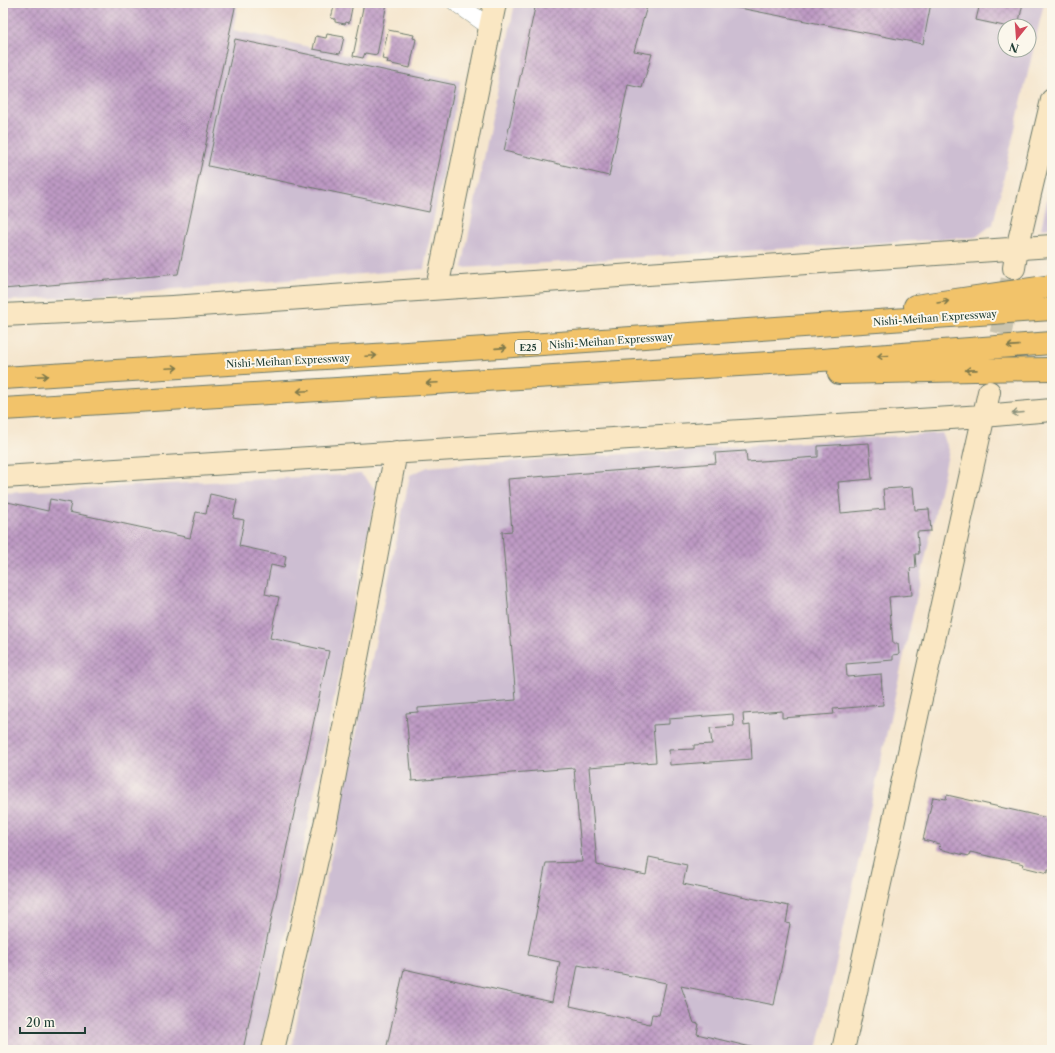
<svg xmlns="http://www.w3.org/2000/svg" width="1055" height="1053" viewBox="0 0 1055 1053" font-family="'Libre Caslon Text',serif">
<defs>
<pattern id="building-cross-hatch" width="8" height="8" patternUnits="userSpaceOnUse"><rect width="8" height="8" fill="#be9ac4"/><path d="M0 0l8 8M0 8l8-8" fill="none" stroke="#9a7fa0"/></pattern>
</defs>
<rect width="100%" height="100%" fill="#fbf7ec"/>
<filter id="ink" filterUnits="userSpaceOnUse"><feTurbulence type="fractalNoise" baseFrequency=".025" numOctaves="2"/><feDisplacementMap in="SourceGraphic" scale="8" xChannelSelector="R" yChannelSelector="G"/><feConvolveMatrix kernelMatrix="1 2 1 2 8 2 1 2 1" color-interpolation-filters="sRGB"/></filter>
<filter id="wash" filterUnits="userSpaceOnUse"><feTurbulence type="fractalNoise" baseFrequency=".012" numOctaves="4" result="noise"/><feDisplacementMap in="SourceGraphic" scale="16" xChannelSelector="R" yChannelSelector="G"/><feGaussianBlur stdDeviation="0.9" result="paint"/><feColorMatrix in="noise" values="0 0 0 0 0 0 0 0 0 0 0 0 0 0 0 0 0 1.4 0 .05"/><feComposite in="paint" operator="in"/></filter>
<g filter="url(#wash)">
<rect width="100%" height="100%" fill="#f5e6ce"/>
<!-- industrial -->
<path fill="#cdbed2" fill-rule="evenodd" d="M3,3H238L233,30L460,81L424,269L100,295L3,301Z
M515,3H1044L993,224L976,237L462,268ZM1005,26H1029V50H1005Z
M1052,175V227L1041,229Z
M942,433L949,450L817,1050H291L410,475L428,467Z
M361,474L377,491L261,1050H3V493Z"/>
<g id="blocks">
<!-- building -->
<path fill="url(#building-cross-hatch)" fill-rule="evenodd" d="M3,3H236L178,274L3,289Z
M335,3H353L349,23L346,22L345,24L335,22V19L331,18Z
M364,3H387L377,55L365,53L363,58L353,56Z
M536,3H648L634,51L652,54L642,88L628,85L609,176L504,151Z
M714,3H931L923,44Z
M980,3H1023L1018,26H1004L976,20Z
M388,30L414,35L413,38L416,39L410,68L387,63L388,60L382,59Z
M327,34L344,37L340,54L313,49L316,36L326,38Z
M235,39L455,85L429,212L208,166Z
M869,443L872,479L838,482L841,513L885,509L883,489L913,487L915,510L929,509L931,531L917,532L919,554H915L916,568H910L912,595L889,597L893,644H898L899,654L893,655V660L846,664L847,677L881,674L883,705L833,709L834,714L782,718V711L743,714L744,726L750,725L752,759L670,765L669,750L694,749V745L712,744L710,728L734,726L733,714L669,719V724L653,725L656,762L589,767L597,865L646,875L649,857L687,865L683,884L789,906L786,923L790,924L774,1005L681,986L694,1023L699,1024L697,1034L763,1050H386L404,969L552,1002L560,962L528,955L546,863L582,862L574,768L412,781L406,713L418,712V708L516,700L502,532L512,531L508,479L716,463L715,453L746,451L747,462L818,457V446ZM578,965L666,983L659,1015L652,1014L650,1024L570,1006Z
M210,494L237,500L233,518L244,520L239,546L286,556L284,568L271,565L265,594L279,597L270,638L329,651L243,1050H3V501L48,511L50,499L71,503L69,512L190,538L196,512L206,514Z
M947,795L1052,819V870L1048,869V873L1023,867L1024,864L970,852L969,856L939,849L940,844L923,840L933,797L946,799Z"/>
</g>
</g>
<g filter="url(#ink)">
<use href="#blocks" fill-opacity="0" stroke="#6a786a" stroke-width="1"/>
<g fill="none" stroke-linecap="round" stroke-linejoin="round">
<!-- secondary-tunnel -->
<path stroke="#cac4af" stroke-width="22" stroke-dasharray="22 11" stroke-linecap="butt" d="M994,366L1014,268"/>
<defs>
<path id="street" d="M456,3L490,27"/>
<path id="secondary" d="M1014,268L1017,249L1052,100
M437,288L495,3
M3,315L172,307L1052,246
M3,477L983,416L1052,410
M273,1050L327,816L396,452
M843,1050L989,392"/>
<path id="highway" d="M915,306L1052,286
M839,373L974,370L1052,369
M3,378C353,357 702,335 1052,309
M3,409L821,360L1052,343"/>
</defs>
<!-- street casing -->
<use href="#street" stroke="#6a786a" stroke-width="18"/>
<!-- secondary casing -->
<use href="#secondary" stroke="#6a786a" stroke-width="24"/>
<!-- highway casing -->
<use href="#highway" stroke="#6a786a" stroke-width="24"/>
<!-- street -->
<use href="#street" stroke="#fff" stroke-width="17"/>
<!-- secondary -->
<use href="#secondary" stroke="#fae7c3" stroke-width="22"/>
<!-- highway -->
<use href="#highway" stroke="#f2c36a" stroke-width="22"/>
</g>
<!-- one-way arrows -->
<defs><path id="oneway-shaft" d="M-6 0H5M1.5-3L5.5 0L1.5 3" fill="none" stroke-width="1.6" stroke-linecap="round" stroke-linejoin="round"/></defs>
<g stroke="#7e794c">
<use href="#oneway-shaft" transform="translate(943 302) rotate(-9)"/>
<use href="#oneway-shaft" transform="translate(1013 346) rotate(176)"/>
<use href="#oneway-shaft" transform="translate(501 348) rotate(-4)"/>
<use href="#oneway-shaft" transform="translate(371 356) rotate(-3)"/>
<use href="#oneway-shaft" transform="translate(883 356) rotate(176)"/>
<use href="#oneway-shaft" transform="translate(172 368) rotate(-3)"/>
<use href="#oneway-shaft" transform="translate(971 370) rotate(179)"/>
<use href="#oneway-shaft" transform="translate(42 376) rotate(-3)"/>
<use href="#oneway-shaft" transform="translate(432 383) rotate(177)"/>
<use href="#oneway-shaft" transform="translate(303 391) rotate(177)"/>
</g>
<use stroke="#8c927c" href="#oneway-shaft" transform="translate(1018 413) rotate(175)"/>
</g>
<g text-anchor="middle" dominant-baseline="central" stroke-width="4" stroke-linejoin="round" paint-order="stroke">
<!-- shield labels -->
<rect fill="#fbf7ec" stroke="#61756b" stroke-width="1" x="515" y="340" width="26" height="14" rx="3"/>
<g font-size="9" font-weight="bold" fill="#1f3d34">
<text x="528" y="347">E25</text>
</g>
<!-- street labels -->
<g font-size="10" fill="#1f3d34" stroke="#fbf7ec">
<text transform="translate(935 318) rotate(-4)">Nishi-Meihan Expressway</text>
<text transform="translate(611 341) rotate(-4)">Nishi-Meihan Expressway</text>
<text transform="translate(288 361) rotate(-3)">Nishi-Meihan Expressway</text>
</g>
</g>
<!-- margin -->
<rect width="1055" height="1053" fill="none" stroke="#fbf7ec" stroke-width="16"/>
<!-- north arrow -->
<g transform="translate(1017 38) rotate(197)"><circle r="19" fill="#fbf7ec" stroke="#a3ada2"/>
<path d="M0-3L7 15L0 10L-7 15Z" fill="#d1495b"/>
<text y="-6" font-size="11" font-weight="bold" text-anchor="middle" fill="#1f3d34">N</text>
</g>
<!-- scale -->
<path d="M20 1027v6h65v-6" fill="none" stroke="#1f3d34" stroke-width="2"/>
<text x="26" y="1027" font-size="12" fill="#1f3d34" stroke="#fbf7ec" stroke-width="3" paint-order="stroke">20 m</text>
</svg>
